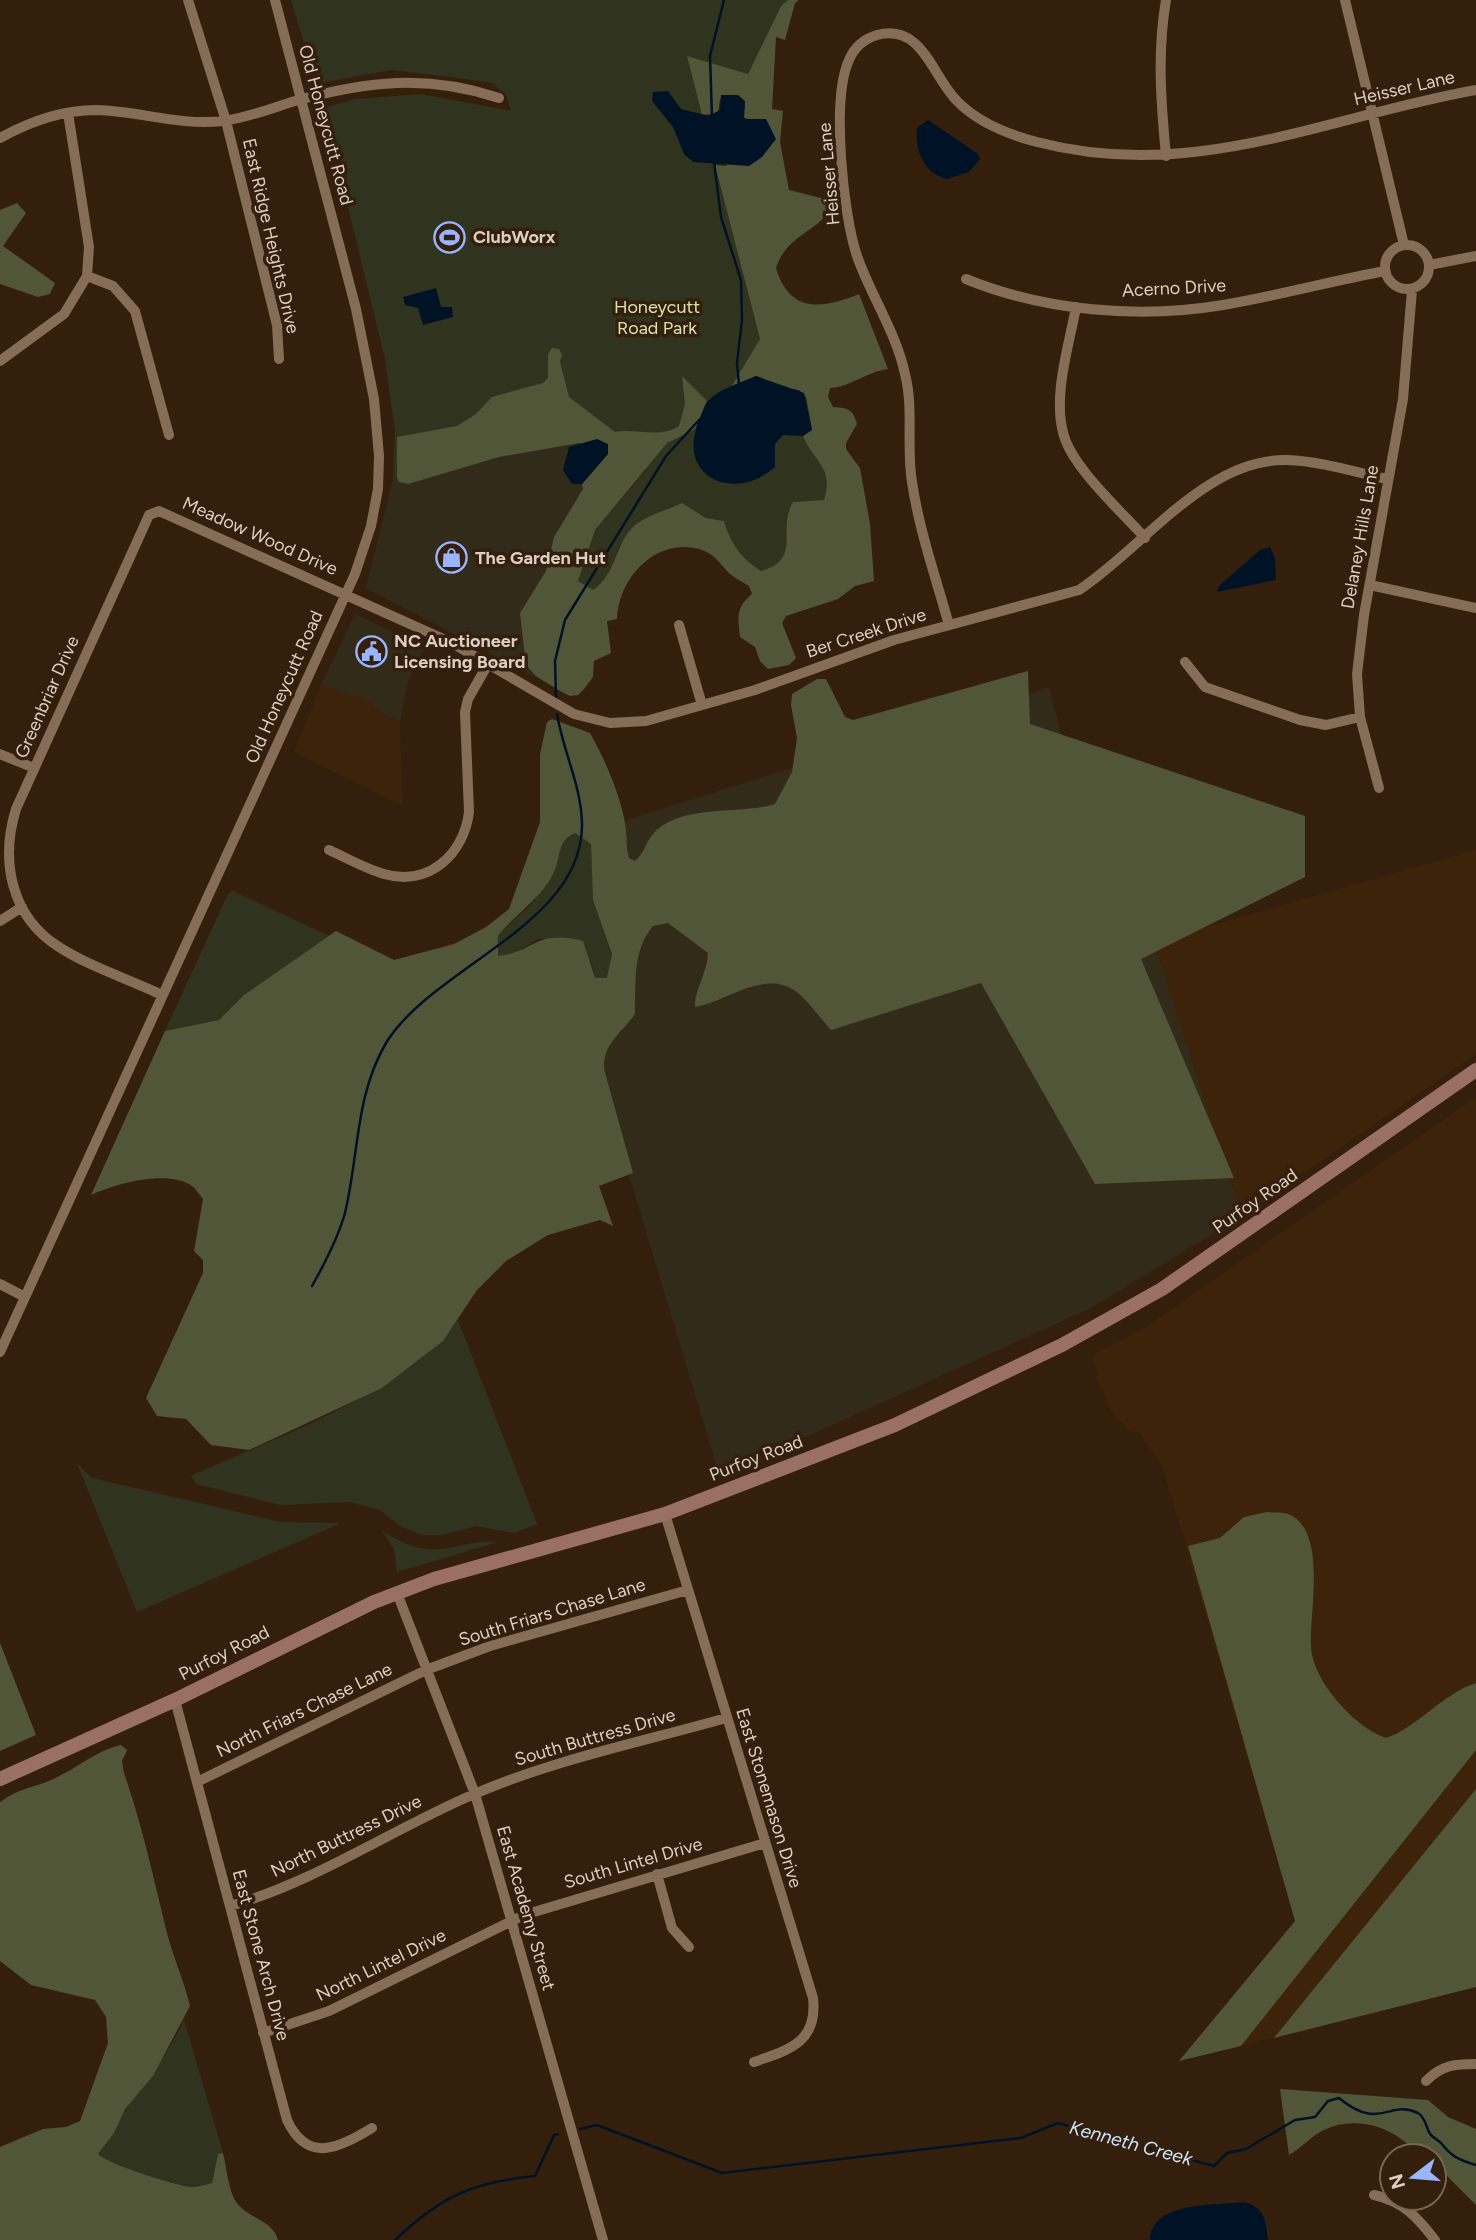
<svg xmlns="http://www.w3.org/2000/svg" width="1476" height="2240" viewBox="0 0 1476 2240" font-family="Figtree,sans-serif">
<rect width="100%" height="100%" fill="#341f0c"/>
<!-- commercial -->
<path fill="#322b1a" d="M586,429L665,474L554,687L366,588L393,479Z
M355,614L425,647L409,679L400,722L374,709L370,701L321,685Z
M1049,687L1116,952L1154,942L1242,1216L1091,1308L748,1463L717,1467L596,1066L535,849Z"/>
<!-- built -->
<path fill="#3d2309" d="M321,685L370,701L375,709L400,722L403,806L294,752Z
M1476,850V1054L1242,1216L1154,942Z
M1476,1097V1987L1179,2061L1295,1921L1162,1465L1140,1434L1129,1430L1111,1411L1099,1384L1093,1360L1096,1353L1146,1327Z"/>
<!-- green -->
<path fill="#30341f" d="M291,0H788L781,6L748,74L687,57L760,339L731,387L707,401L775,443L783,435L803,436C814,463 834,466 824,500L793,502C776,530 803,559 761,571C741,558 731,544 724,521L706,518L682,503L619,546L603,584L593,590L578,581L595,530L647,470L586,429L393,479L395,432L385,359L324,108L355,99L421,94L511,111L506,95L492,83L451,77L391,70L321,83L315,79Z
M575,833L591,844L593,901L612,954L607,979L595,978L592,962L540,938L515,953L498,957V936C509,922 527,911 537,897C550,877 553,843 575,833Z
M233,891L329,936L244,995L219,1020L165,1031L228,894Z
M458,1320L537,1524L514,1533L476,1526L442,1535H422L400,1526L380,1510L349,1502L280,1505L196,1484L191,1476C272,1439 406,1393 458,1320Z
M77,1463L92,1478L281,1522L341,1523L137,1612Z
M382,1531C396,1539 411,1548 428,1549C450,1552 472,1539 498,1542L397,1572L394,1549Z
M184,2020L223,2153L218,2154L212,2183C205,2185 198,2187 190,2187C175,2185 107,2164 98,2154C110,2138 116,2121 127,2107C148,2078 169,2053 184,2020Z"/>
<!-- forest -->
<path fill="#515638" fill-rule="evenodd" d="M788,0H799L795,3L785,40L776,37L772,109L783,111L780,142L789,190L833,201C829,209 824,219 817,224C799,238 784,244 776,268C790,314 822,309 859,294L888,369C866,372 848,388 830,388L828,397L833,407C848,408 853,409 857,424L846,443V449L860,468L870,524L874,581L855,586L838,599L786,616L782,623L796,658L789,665L768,669L760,661L755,647L740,637C738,618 735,608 752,594L749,586C743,582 732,577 727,571C718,561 713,553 699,549C655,537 618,579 617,619L607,621L611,653L594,661L593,677L584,689L578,695L570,696L560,691L536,676L526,665L520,613L546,571L554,537L583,489L582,484L608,454L579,443L499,457L408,484L399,482L397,478V437L457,426L476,414L492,397L543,383L548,378V354L552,348L559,349L562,355L560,362L569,397L615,432C637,428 658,439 679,426L685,404L682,376L707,401L695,429L667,443L595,530L578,581L593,590C615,576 615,545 633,527C644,516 668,510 682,503L706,518L724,521C731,544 741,558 761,571C803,559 776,530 793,502L824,500C834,466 814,463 803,436L812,429L806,397L799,390L785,388L756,376L731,387L760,339L715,165L726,166L752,121L743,117L745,105L720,99L718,113L702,115L687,56L748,74L781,6Z
M17,203L26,213L3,246L55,283L50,294L38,297L0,284V210Z
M1028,671L1030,724L1305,816V877L1141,959L1234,1178L1095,1184L981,983L831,1030C820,1018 807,999 794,990C762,970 726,1002 695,1007C695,988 707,974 708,953L668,923L653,926C632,951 636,983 635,1014C621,1034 603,1043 604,1069L633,1173L599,1186L613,1226L600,1220L548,1235L506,1261L477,1290L443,1341L382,1388L249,1450L211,1445L186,1419L157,1416L146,1398L203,1273V1260L194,1251L203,1199C200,1195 196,1189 192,1186C168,1169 115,1184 91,1195L165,1031L219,1020L244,995L336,931L394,960L454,944L486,927L509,909L540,822V754L547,722L552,719L590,733C604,757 624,803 626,831C627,840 626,848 629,858L635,861C645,852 645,843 653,834C679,803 741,815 775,804L792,772L797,738L791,705L792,694L817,679H826L845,717L853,720ZM575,833L591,844L593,900L612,954L607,978H595L583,941C534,929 536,952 498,956V936C515,914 541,899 553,874C562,858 555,842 575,833Z
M1267,1512C1273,1513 1282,1512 1288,1514C1328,1529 1309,1614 1311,1646C1312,1680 1354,1727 1386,1738C1417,1728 1443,1693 1476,1683V1750L1241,2046L1179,2061L1295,1921L1188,1546L1220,1538L1244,1517Z
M0,1643L36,1735L0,1751Z
M121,1745L127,1750L122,1761L124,1773C142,1825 153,1876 166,1929C172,1955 184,1980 190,2006L153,2076L125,2109L114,2133L98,2154C107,2164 175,2185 190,2187C198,2187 205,2185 212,2183L218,2154L223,2153C227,2168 228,2191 237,2203C249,2219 273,2220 278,2240H0V2147L43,2129L66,2127L80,2121L108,2043L106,2017L95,2000L31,1985L0,1961V1802C22,1787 30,1789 51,1780C75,1770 95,1751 121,1745Z
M1476,1789V1987L1274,2038Z
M1280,2089L1428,2100L1448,2117L1476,2129V2205L1434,2163V2156C1420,2156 1412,2147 1401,2139C1379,2123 1349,2118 1324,2130C1312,2135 1302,2148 1289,2155Z"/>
<!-- water -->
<path fill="#001225" d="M668,91L681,109L709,116L720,110L721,95H738L745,101L744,119H766L776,139L762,157L749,166L693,162L684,154L673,127L652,101L653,92Z
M928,120L978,154L980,159L969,172L947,179C924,173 915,151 917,128Z
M436,288L441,307H452L453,317L423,325L418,308L405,305L403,297Z
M756,376L804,393L812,430L803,436L783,435L775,444V467C735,503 675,478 699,420C702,415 704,405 708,401C720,388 741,383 756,376Z
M597,439L608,444V454L582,484H572L563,470L569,447Z
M1270,547L1275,558L1276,580L1217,592L1219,586L1260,550Z
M1244,2202C1265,2208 1266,2220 1268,2240H1150C1152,2201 1213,2206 1244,2202Z"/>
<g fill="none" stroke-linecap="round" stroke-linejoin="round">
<!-- stream -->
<path stroke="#001225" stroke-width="2.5" d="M712,117L710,56L724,0
M714,162L721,217L741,280L742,320L737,363L739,385
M556,698L555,661L565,620L666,456L700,419
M312,1286C325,1263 338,1238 345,1213C359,1155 355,1096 386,1043C433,966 584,925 582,823C581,785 563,751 557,714
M580,2129L597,2125L722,2173L1021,2138L1058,2123L1214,2166L1227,2153L1246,2149L1295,2120L1315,2117L1328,2101L1339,2098C1380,2132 1389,2099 1418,2113C1425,2117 1426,2126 1429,2132C1431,2137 1437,2139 1441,2143C1452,2157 1459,2160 1476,2165
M395,2240C442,2196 472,2182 535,2176L554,2135L558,2134"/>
<!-- street -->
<path stroke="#866d58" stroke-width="10" d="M188,0L226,121L277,325L279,359
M1345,0L1404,245
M0,138C29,122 62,110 96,110C140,111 179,126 223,121C247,118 272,108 295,101C367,81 427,74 499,98
M1166,156C1161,103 1157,53 1166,0
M1385 267a22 22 0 1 1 44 0a22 22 0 1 1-44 0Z
M1429,265L1476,256
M87,276L113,286L135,311L169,435
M966,279C1044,311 1139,319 1223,305C1277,296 1331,281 1385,271
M1076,307C1069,346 1052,397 1064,436C1074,469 1121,511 1145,538
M0,361L64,314L87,276L89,247L68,113
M1370,585L1476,608
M679,625L702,705
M949,625C936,578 919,530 912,482C906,447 914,409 905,374C896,332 871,296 857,256C843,215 831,99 849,60C854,48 864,39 877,35C923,23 932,77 958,102C978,122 1010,135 1037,142C1193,183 1325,117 1476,90
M1185,662L1205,687L1300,720L1326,725L1360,717
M0,754L34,768
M1379,788L1360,717L1357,674L1364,615L1403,399L1412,290
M329,850C347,858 366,869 384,874C429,887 464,854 469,812L465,712L468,699L488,664
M0,921L22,907
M162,995C129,979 90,967 59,947C11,917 0,861 16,809L145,524L149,515L159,511L450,642L574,714L610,723L646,721L755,690L894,640L1079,590C1143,548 1206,458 1287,460C1320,461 1355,472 1387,479
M0,1284L25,1297
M0,1352L355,574L371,526L378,489L379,456L374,399L356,309L275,0
M665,1514L813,1998C818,2043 788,2050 754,2062
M397,1593L475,1794L603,2240
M175,1700L287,2120C308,2165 340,2147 372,2128
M197,1782L426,1670L490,1646L688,1590
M657,1874L672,1928L689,1947
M230,1906C315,1882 391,1830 472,1795C552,1760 642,1742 726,1718
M263,2033L329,2011L524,1915L765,1843
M1426,2081C1442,2065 1454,2064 1476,2064
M1374,2195C1403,2201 1417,2217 1435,2240"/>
<!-- secondary -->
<path stroke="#9b7064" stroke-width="14" d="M0,1779L175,1700L374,1602L434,1579L665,1514L895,1425L1062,1345L1162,1289L1476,1070"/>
</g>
<!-- icons -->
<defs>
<symbol id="stadium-ring" viewBox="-11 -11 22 22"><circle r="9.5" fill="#341f0c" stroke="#98b5fd" stroke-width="1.5"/><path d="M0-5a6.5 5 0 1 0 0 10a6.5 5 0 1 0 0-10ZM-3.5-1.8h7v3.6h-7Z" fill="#98b5fd"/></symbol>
<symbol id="shop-ring" viewBox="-11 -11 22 22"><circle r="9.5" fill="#341f0c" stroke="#98b5fd" stroke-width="1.5"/><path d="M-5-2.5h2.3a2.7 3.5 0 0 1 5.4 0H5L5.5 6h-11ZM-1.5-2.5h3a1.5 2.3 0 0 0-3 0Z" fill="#98b5fd"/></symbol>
<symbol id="civic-ring" viewBox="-11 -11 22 22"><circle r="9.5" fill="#341f0c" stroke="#98b5fd" stroke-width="1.5"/><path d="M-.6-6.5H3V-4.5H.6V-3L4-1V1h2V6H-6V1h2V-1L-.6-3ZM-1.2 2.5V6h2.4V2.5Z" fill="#98b5fd"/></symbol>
</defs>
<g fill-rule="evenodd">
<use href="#stadium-ring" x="432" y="220" width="35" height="35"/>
<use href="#shop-ring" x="434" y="540" width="35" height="35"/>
<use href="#civic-ring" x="354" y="634" width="35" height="35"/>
</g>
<g text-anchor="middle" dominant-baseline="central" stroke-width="7" stroke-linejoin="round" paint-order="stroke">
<!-- street labels -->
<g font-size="18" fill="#dccec2" stroke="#341f0c">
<text transform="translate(1404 88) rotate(-13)">Heisser Lane</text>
<text transform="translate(326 125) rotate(75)">Old Honeycutt Road</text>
<text transform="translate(829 174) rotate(-95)">Heisser Lane</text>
<text transform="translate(271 236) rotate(77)">East Ridge Heights Drive</text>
<text transform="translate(1174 288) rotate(-3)">Acerno Drive</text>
<text transform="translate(260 536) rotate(24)">Meadow Wood Drive</text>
<text transform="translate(1360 537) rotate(-80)">Delaney Hills Lane</text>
<text transform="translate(866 633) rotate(-18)">Ber Creek Drive</text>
<text transform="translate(284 687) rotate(-66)">Old Honeycutt Road</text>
<text transform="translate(47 697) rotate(-66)">Greenbriar Drive</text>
<text transform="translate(1255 1201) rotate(-35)">Purfoy Road</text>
<text transform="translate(756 1458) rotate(-21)">Purfoy Road</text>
<text transform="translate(552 1612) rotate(-17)">South Friars Chase Lane</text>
<text transform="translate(224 1653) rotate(-27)">Purfoy Road</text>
<text transform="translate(304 1710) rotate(-26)">North Friars Chase Lane</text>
<text transform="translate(595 1737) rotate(-16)">South Buttress Drive</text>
<text transform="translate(769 1798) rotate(73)">East Stonemason Drive</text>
<text transform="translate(346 1836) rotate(-26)">North Buttress Drive</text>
<text transform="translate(633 1863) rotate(-16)">South Lintel Drive</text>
<text transform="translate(526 1908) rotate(74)">East Academy Street</text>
<text transform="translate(261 1955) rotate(75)">East Stone Arch Drive</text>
<text transform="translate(381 1965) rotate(-26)">North Lintel Drive</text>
</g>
<!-- poi labels -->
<g font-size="18" font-weight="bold" fill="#dccec2" stroke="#341f0c" text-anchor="start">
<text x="473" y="237">ClubWorx</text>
<text x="475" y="558">The Garden Hut</text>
<text x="394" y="641">NC Auctioneer<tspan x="394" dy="21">Licensing Board</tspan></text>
</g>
<!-- park labels -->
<g font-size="18" fill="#d9e4a9" stroke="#341f0c">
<text x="657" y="307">Honeycutt<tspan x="657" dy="21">Road Park</tspan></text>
</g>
<!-- water labels -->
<g font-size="19" font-style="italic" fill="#cae5ff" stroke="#341f0c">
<text transform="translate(1131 2143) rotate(15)">Kenneth Creek</text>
</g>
</g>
<!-- north arrow -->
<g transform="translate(1413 2177) rotate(254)"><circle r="33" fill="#341f0c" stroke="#776555" stroke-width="2"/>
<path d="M0-5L12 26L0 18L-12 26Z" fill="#98b5fd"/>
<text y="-10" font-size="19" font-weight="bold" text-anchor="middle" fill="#dccec2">N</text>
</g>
</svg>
